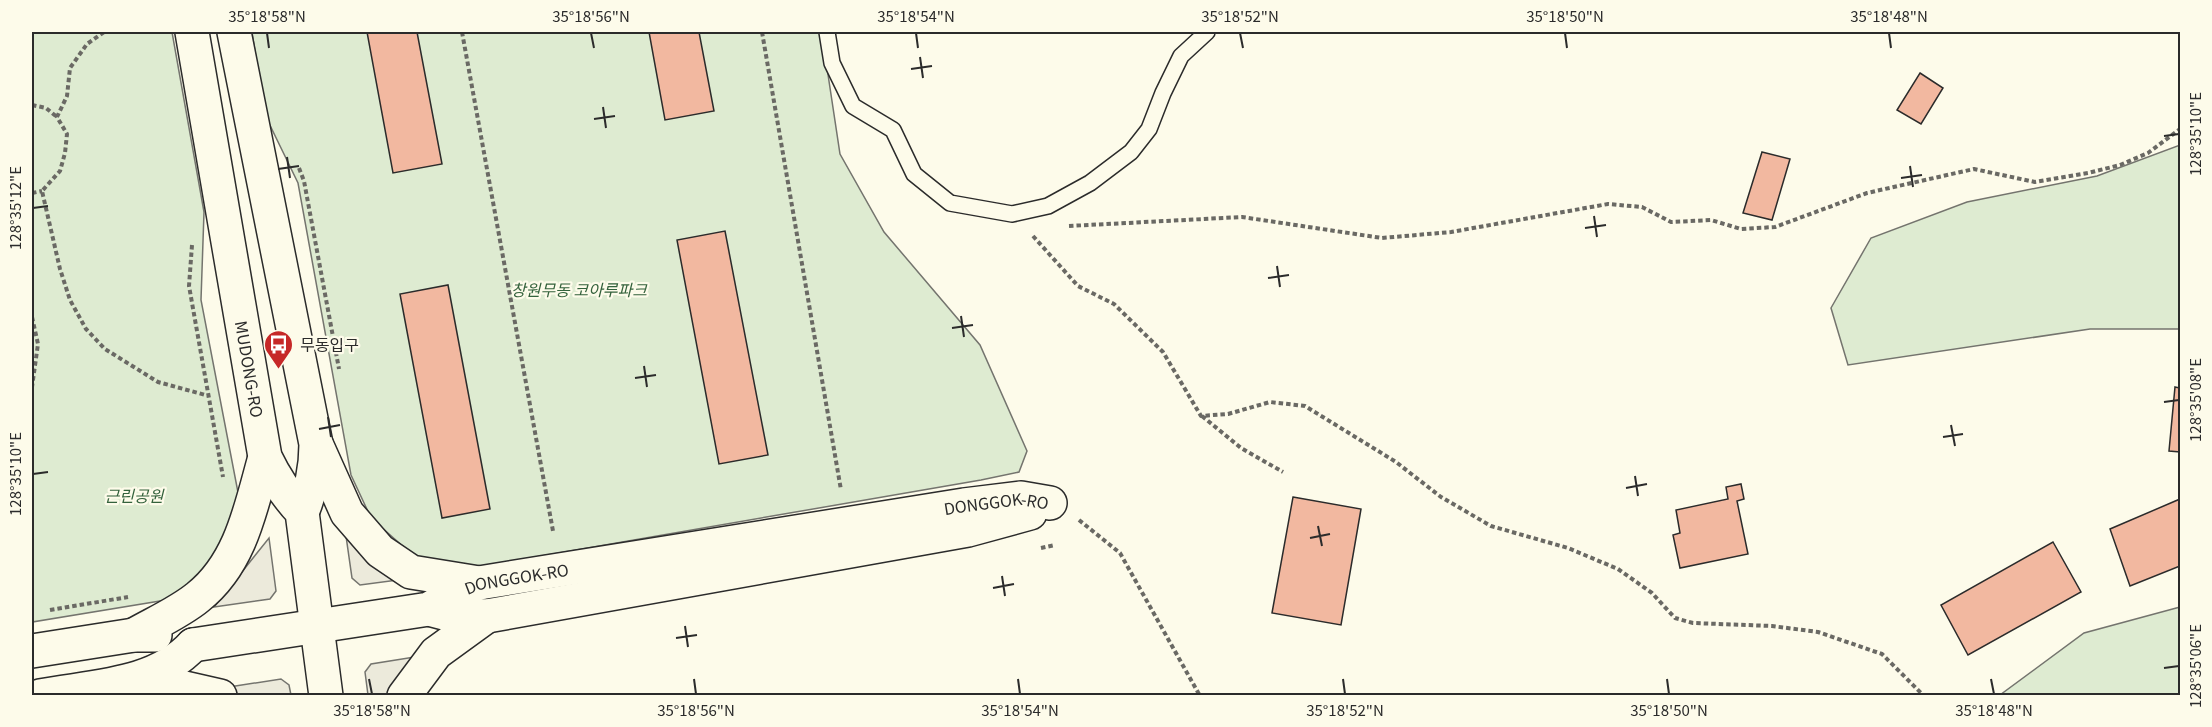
<svg xmlns="http://www.w3.org/2000/svg" width="2212" height="727" viewBox="0 0 2212 727" font-family="Georgia,'Noto Sans KR',serif">
<rect width="100%" height="100%" fill="#fdfbea"/>
<!-- green -->
<path fill="#deebd1" stroke="#74746e" stroke-width="1.5" d="M32,32H172L204,212L201,300L241,508L200,584L166,600L32,622Z
M252,32H824V48L840,154L884,232L980,345L1027,451L1019,472L981,480L460,570L415,557L371,518L351,475L298,183L265,115Z
M2180,145V329H2090L1848,365L1831,308L1871,238L1967,202L2097,176Z
M2180,607V695H2000L2084,633Z"/>
<!-- parking -->
<path fill="#eceadb" stroke="#74746e" stroke-width="1.5" d="M344,522L413,578L360,585L352,578Z
M269,538L276,591L270,599L214,607Z
M427,655L395,695H368L365,672L371,664Z
M281,679L289,685L291,695H239L229,687Z"/>
<!-- building -->
<path fill="#f2b8a0" stroke="#2b2b2b" stroke-width="1.5" d="M367,32H417L442,164L393,173Z
M649,32H699L714,111L665,120Z
M1920,73L1943,88L1921,124L1897,110Z
M1762,152L1790,159L1772,220L1743,213Z
M725,231L768,455L719,464L677,240Z
M448,285L490,509L442,518L400,294Z
M2175,387L2180,388V452L2169,451Z
M1741,484L1744,499L1737,501L1748,554L1680,568L1673,535L1680,533L1676,510L1728,499L1726,487Z
M1293,497L1361,509L1341,625L1272,613Z
M2180,499V566L2130,586L2110,529Z
M2053,542L2081,592L1968,655L1941,605Z"/>
<g fill="none" stroke-linecap="round" stroke-linejoin="round">
<defs>
<path id="lane" d="M827,32L832,63L853,106L893,130L914,174L950,203L1012,214L1048,206L1090,183L1131,152L1149,129L1163,93L1181,56L1207,32"/>
<g id="secondary">
<path id="s1" d="M192,32L265,457C275,478 286,495 302,512L326,696"/>
<path d="M234,32L316,444C316,469 312,489 302,512"/>
<path d="M317,446L347,513L380,551L411,572L479,583"/>
<path d="M429,609L448,614L487,616L968,530L1030,513"/>
<path d="M134,635C155,623 180,612 198,597C241,563 251,507 265,457"/>
<path id="s2" d="M193,645L429,609L461,590L479,583L964,505L1021,498L1050,503"/>
<path d="M32,651L134,635H155"/>
<path d="M141,678L220,696"/>
<path d="M40,696C93,686 155,686 193,645"/>
<path d="M404,696L436,653L487,616"/>
</g>
</defs>
<!-- lane casing -->
<use href="#lane" stroke="#2b2b2b" stroke-width="18"/>
<!-- secondary casing -->
<use href="#secondary" stroke="#2b2b2b" stroke-width="36"/>
<!-- path -->
<path stroke="#6a6964" stroke-width="4" stroke-dasharray="4.5 3" stroke-linecap="butt" d="M104,32L87,44L70,68L67,96L57,117L67,134L65,153L60,171L42,191L60,269L70,300L86,329L105,349L158,382L209,396
M462,32L553,531
M762,32L841,490
M32,105L46,108L57,117
M299,168L304,181L339,369
M32,193L42,191
M1069,226L1242,217L1382,238L1451,232L1608,204L1642,207L1671,222L1711,220L1741,229L1775,227L1867,193L1974,169L2035,182L2088,173L2120,165L2148,153L2180,129
M1033,236L1078,286L1114,304L1163,352L1201,416L1228,414L1270,402L1305,406L1396,462L1441,497L1491,526L1568,548L1618,569L1652,593L1675,618L1693,623L1772,626L1818,632L1882,654L1924,696
M192,245L189,286L223,477
M32,317L38,344L32,387
M1202,416L1241,448L1283,472
M1079,520L1120,553L1200,696
M1041,548L1055,545
M50,610L128,597"/>
<!-- lane -->
<use href="#lane" stroke="#fdfbea" stroke-width="15"/>
<!-- secondary -->
<use href="#secondary" stroke="#fdfbea" stroke-width="33"/>
</g>
<!-- ticks -->
<path fill="none" stroke="#2b2b2b" stroke-width="2" d="M267,33L269,48M591,33L594,48M916,33L918,48M1240,33L1243,48M1565,33L1567,48M1889,33L1891,48M920,57L923,78M911,69L932,66M603,107L606,128M594,119L615,116M2164,136L2179,134M287,157L290,178M1910,166L1913,187M278,169L299,166M1901,178L1922,175M33,208L48,206M1594,216L1597,237M1585,228L1606,225M1277,266L1280,287M1268,278L1289,275M961,316L964,337M952,328L973,325M644,366L647,387M635,378L656,375M2164,402L2179,400M328,417L331,437M1951,425L1955,446M319,429L340,425M1943,437L1963,434M33,474L48,472M1635,476L1638,496M1626,488L1647,484M1318,526L1322,546M1310,538L1330,534M1002,576L1005,596M993,588L1014,584M685,626L688,647M676,638L697,635M2164,668L2179,666M369,679L372,694M694,679L696,694M1018,679L1020,694M1343,679L1345,694M1667,679L1669,694M1991,679L1994,694"/>
<!-- icons -->
<defs>
<symbol id="bus-pin" viewBox="-11 -11 22 30"><path d="M0 17L-7.5 6A9.5 9.5 0 1 1 7.5 6Z" fill="#c62828" stroke="#fdfbea"/><path d="M-5-6H5V4H4V6H2V4H-2V6H-4V4H-5ZM-3.5-4V0h7V-4ZM-3.5 1.2v1.5H-2V1.2ZM2 1.2v1.5H3.5V1.2Z" fill="#fff"/></symbol>
</defs>
<g fill-rule="evenodd">
<use href="#bus-pin" x="262" y="328" width="33" height="45"/>
</g>
<g text-anchor="middle" dominant-baseline="central" stroke-width="4.5" stroke-linejoin="round" paint-order="stroke">
<!-- park labels -->
<g font-size="16" font-style="italic" fill="#34623c" stroke="#fdfbea">
<text x="579" y="289">창원무동 코아루파크</text>
<text x="134" y="495">근린공원</text>
</g>
<!-- poi labels -->
<g font-size="16" fill="#2b2b2b" stroke="#fdfbea" text-anchor="start">
<text x="300" y="344">무동입구</text>
</g>
<!-- street labels -->
<g font-size="16" fill="#2b2b2b" stroke="#fdfbea">
<text stroke="none"><textPath href="#s1" startOffset="342">MUDONG-RO</textPath></text>
<text stroke="none"><textPath href="#s2" startOffset="819">DONGGOK-RO</textPath></text>
<text stroke="none"><textPath href="#s2" startOffset="333">DONGGOK-RO</textPath></text>
</g>
</g>
<!-- border -->
<rect width="2212" height="727" fill="none" stroke="#fdfbea" stroke-width="66"/>
<rect x="33" y="33" width="2146" height="661" fill="none" stroke="#2b2b2b" stroke-width="2"/>
<g font-size="15" text-anchor="middle" fill="#2b2b2b">
<text x="267" y="22">35°18'58"N</text>
<text x="591" y="22">35°18'56"N</text>
<text x="916" y="22">35°18'54"N</text>
<text x="1240" y="22">35°18'52"N</text>
<text x="1565" y="22">35°18'50"N</text>
<text x="1889" y="22">35°18'48"N</text>
<text transform="translate(2196 134) rotate(-90)" y="5">128°35'10"E</text>
<text transform="translate(16 208) rotate(-90)" y="5">128°35'12"E</text>
<text transform="translate(2196 400) rotate(-90)" y="5">128°35'08"E</text>
<text transform="translate(16 474) rotate(-90)" y="5">128°35'10"E</text>
<text transform="translate(2196 666) rotate(-90)" y="5">128°35'06"E</text>
<text x="372" y="716">35°18'58"N</text>
<text x="696" y="716">35°18'56"N</text>
<text x="1020" y="716">35°18'54"N</text>
<text x="1345" y="716">35°18'52"N</text>
<text x="1669" y="716">35°18'50"N</text>
<text x="1994" y="716">35°18'48"N</text>
</g>
</svg>
